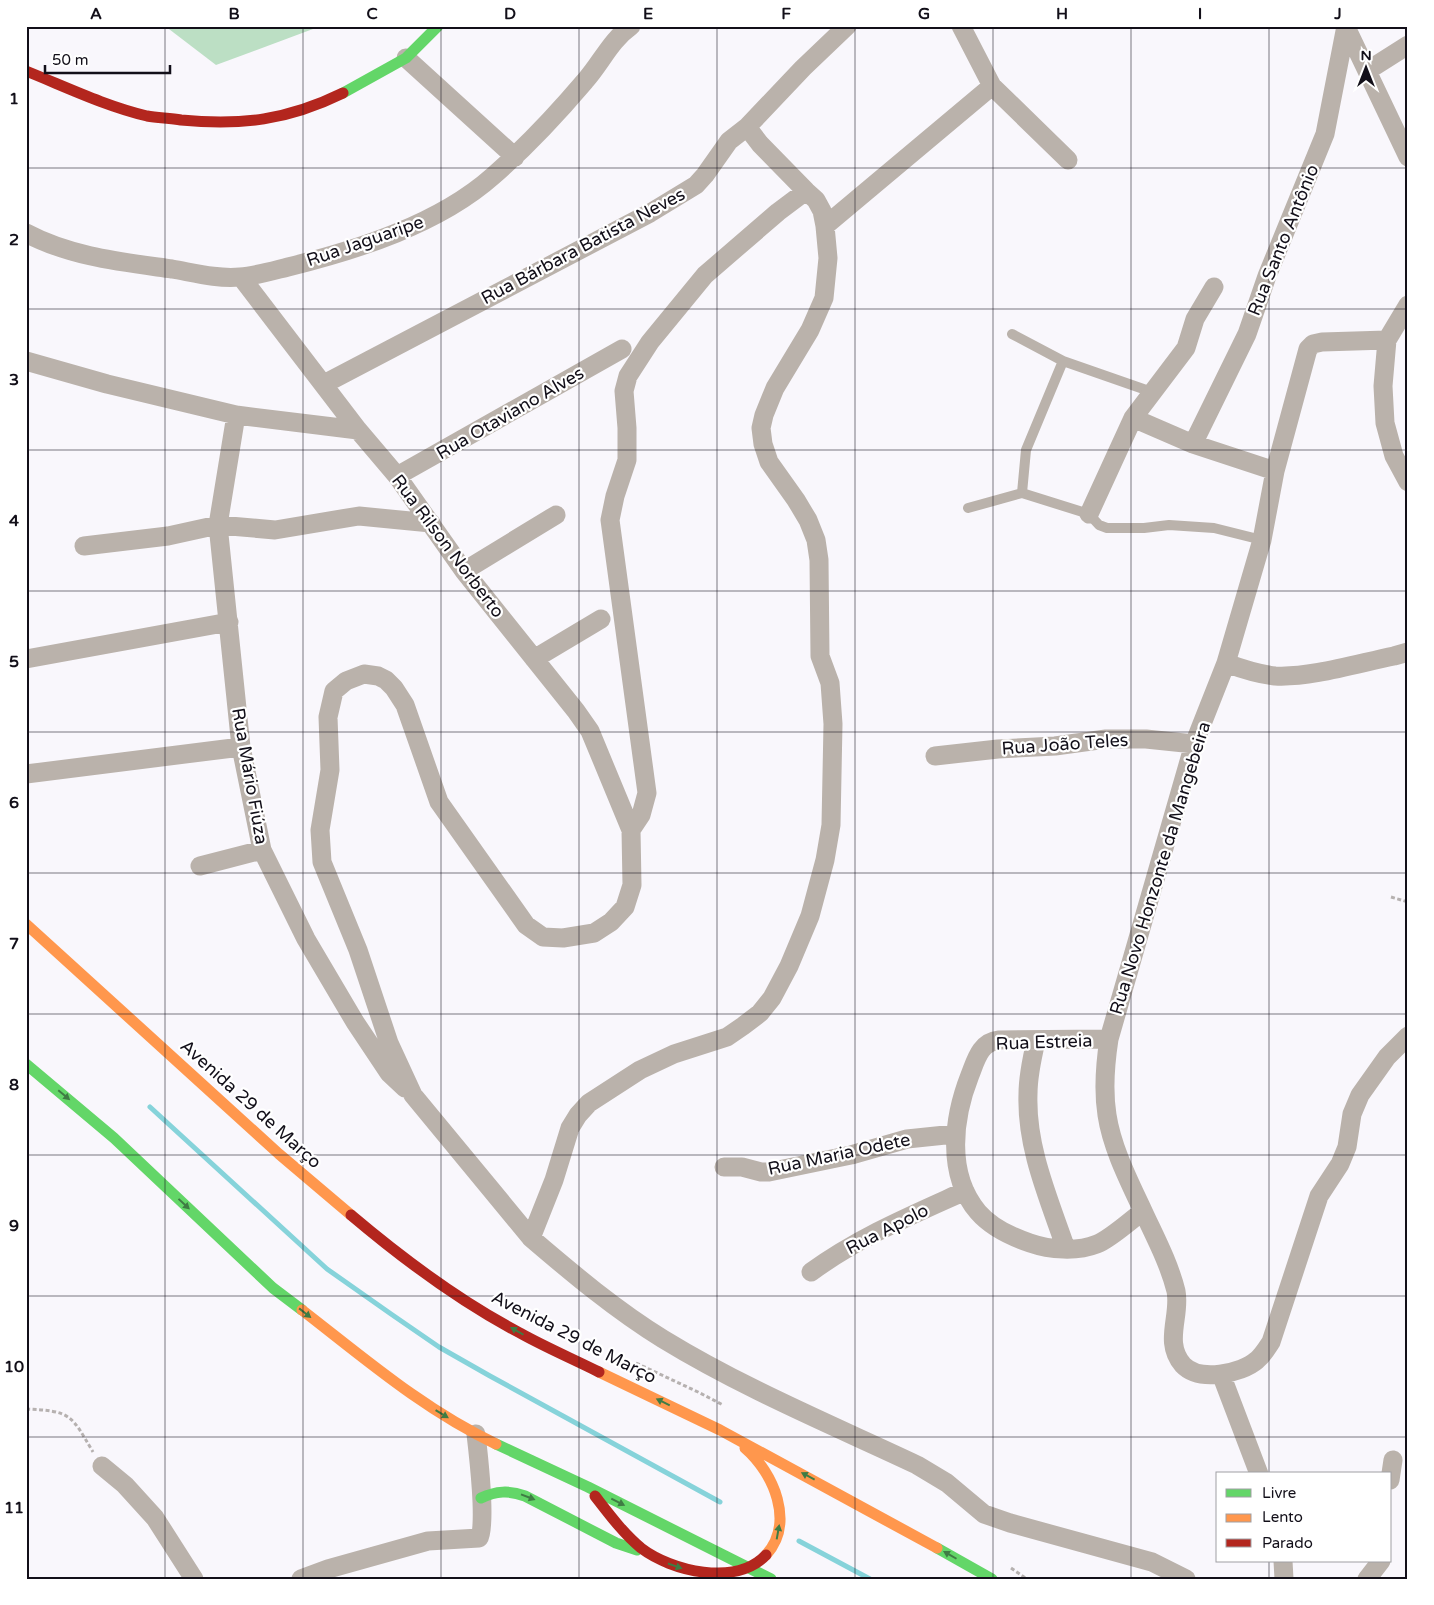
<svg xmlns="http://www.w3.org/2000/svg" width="1434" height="1605" viewBox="0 0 1434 1605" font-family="'Varela Round',sans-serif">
<rect width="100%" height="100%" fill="#f9f7fc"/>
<!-- forest -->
<path fill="#bcdfc4" d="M165,26H321L216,65Z"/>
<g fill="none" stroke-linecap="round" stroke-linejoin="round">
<!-- stream -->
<path stroke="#86d3da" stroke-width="5" d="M150,1107L327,1269L391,1314L439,1347L490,1376L720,1502
M799,1541L870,1579"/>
<!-- path -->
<path stroke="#b6b1b0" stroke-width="3" stroke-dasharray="4 2.5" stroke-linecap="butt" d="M1391,897L1408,902
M636,1363L698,1392L723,1405
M26,1409C72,1411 71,1415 93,1452
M1011,1568L1027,1579"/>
<!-- lane -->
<path stroke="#bab2ab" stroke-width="10" d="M1012,334L1063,361L1152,392
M1022,493L1026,450L1063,361
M968,508L1022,493L1089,514L1099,525L1107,528H1144L1169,525L1214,528L1262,540"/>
<!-- street -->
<path stroke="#bab2ab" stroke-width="19" d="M961,26L992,86L1068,160
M1347,29L1408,157
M406,58L515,157
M1367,71L1408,45
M747,127L803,68L847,26
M825,226L992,86
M26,233C71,257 122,262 172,269C195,273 217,279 240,277C255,276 272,271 288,267C357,250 439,224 493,176C526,147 557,114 585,81C601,63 611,40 631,26
M241,277L358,430L397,476L464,571L576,711L590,731L631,830
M1408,305L1387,340L1383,386L1385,423L1394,456L1408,482
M1387,340L1322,342L1313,344L1308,349L1275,471L1262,540L1226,663L1194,744L1109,1039C1105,1065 1103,1090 1107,1115C1112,1148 1129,1181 1143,1211C1155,1237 1169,1263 1176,1291C1181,1316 1163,1342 1183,1365C1199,1382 1241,1374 1257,1360C1263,1355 1267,1348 1271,1342L1319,1196L1340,1164L1347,1147L1352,1114L1360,1095L1387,1057L1408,1036
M26,361L107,384L236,415L358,430
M324,384L650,213L696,185L705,175L729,141L747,127L760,144L806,191
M236,415L218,525L241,747L262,850L306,939L355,1022L389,1073L405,1088
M1133,418L1193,444L1275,471
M1193,444L1247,334L1267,276L1325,134L1346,26
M397,476L622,349
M1089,514L1133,418L1186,348L1195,319L1214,287
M84,546L168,536L218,525L275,530L359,516L431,523
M464,571L556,515
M26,659L229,622
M534,659L601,619
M1226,663C1242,669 1258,674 1275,676C1310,678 1359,663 1394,656L1408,652
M935,756L998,749L1055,746L1106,739H1146L1194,744
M26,774L241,747
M200,866L262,850
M1109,1039L999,1040C980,1042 976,1060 970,1075C953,1118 946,1174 978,1212C991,1227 1012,1237 1030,1243C1050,1250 1077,1252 1097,1244C1110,1239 1131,1220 1143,1211
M1036,1041C1032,1058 1028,1076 1028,1094C1026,1148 1049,1199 1066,1249
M724,1167H742L761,1172H769L851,1155L907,1139L955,1134
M531,1238L413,1095L389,1043L358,950L322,862L320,830L330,770L328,717L334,691L346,681L364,674L378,676L386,680L394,688L405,705L439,802L526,925L543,937L563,938L594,933L611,922L625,907L632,885L631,830L641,815L647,793L610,520L615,496L627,460V428L624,391L628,376L650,342L705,275L778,212L806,191L816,200L822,211L825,226L828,258L824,298L810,330L775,388L764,415L761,428L763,444L769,462L796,500L808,520L816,540L819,560L820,656L830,683L833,724L831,825L825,860L810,916L789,966L772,998L760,1013L743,1026L727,1037L674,1054L640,1070L589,1103L578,1115L570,1128L554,1180L531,1238C573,1274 616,1310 663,1339C743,1388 832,1425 917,1465L947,1483L984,1514L1010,1523L1152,1562L1186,1579
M811,1272C859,1237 912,1215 965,1191
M1221,1374L1259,1474
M102,1466L125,1485L155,1518L194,1579
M1390,1480L1393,1460
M1283,1561L1284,1579
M301,1579L328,1569L428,1541L479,1538C487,1527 478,1451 476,1434
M1367,1579L1381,1561"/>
<!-- fast -->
<path stroke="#63d668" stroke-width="11" d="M343,93L406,58L438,26
M26,1064L114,1138L273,1288L302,1310
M496,1444L588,1487L771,1579
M481,1498C496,1491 509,1490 525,1496L616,1543L637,1550
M937,1548L992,1579"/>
<!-- slow -->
<path stroke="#ff974d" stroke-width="11" d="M26,924L279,1154L351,1215
M302,1310C364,1358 424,1410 496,1444
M599,1372L720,1430L937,1548
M745,1448C774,1473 795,1523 766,1555"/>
<!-- jam -->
<path stroke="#b3261e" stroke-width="11" d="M26,71C66,87 105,106 147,116C158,118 170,118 181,120C241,126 288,120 343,93
M351,1215C403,1259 459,1301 520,1333C545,1347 573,1359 599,1372
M595,1496C609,1514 623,1533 641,1548C671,1571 736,1587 766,1555"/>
</g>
<!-- one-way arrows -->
<defs><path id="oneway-solid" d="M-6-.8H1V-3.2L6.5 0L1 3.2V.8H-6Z" transform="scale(1.25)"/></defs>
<g fill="#3f7c44">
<use href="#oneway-solid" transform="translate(64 1095) rotate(40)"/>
<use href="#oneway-solid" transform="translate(184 1204) rotate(43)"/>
<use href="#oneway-solid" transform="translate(305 1313) rotate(38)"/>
<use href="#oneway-solid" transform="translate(517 1331) rotate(-150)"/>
<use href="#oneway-solid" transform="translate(663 1402) rotate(-154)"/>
<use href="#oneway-solid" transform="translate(442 1414) rotate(31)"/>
<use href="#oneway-solid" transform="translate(808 1476) rotate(-152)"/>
<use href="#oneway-solid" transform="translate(528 1497) rotate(21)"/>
<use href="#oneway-solid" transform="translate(618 1502) rotate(27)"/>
<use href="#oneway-solid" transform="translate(778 1532) rotate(-80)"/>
<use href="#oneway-solid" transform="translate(950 1555) rotate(-150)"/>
<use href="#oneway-solid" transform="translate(675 1566) rotate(19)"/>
</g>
<!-- grid -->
<path fill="none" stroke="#120f19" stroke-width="1" stroke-opacity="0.55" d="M165,26V1579M303,26V1579M441,26V1579M579,26V1579M717,26V1579M855,26V1579M993,26V1579M1131,26V1579M1269,26V1474M26,168H1408M26,309H1408M26,450H1408M26,591H1408M26,732H1408M26,873H1408M26,1014H1408M26,1155H1408M26,1296H1408M26,1437H1408M1269,1561V1579"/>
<g text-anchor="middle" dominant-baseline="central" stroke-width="4.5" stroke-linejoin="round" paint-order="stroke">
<!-- street labels -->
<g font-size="18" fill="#120f19" stroke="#fff">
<text transform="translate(1283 240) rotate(-68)">Rua Santo Antônio</text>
<text transform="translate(365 241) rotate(-19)">Rua Jaguaripe</text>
<text transform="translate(583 246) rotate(-28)">Rua Bárbara Batista Neves</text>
<text transform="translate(510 413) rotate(-30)">Rua Otaviano Alves</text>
<text transform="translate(448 546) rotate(53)">Rua Rilson Norberto</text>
<text transform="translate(1065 744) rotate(-4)">Rua João Teles</text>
<text transform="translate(250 776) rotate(80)">Rua Mário Fiúza</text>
<text transform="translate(1160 868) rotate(-73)">Rua Novo Honzonte da Mangebeira</text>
<text transform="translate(1044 1042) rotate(-2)">Rua Estreia</text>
<text transform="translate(251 1104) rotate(42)">Avenida 29 de Março</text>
<text transform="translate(839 1154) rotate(-12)">Rua Maria Odete</text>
<text transform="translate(887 1229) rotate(-27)">Rua Apolo</text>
<text transform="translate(574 1337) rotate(27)">Avenida 29 de Março</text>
</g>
</g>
<!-- border -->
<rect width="1434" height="1605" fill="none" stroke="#ffffff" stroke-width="55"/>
<!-- legend -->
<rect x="1216" y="1472" width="175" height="90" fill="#ffffff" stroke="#a09fa3"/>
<rect x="1226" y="1489" width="25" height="8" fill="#63d668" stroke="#a09fa3"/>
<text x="1262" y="1498" font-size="15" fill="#120f19">Livre</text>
<rect x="1226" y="1514" width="25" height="8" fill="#ff974d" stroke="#a09fa3"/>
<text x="1262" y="1522" font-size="15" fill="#120f19">Lento</text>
<rect x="1226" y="1539" width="25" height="8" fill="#b3261e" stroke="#a09fa3"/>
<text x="1262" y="1548" font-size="15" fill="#120f19">Parado</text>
<!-- north arrow -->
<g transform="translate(1366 68)" stroke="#ffffff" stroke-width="4" paint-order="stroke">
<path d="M0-4L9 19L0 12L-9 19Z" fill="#120f19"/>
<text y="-8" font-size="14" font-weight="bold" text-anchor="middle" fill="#120f19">N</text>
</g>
<!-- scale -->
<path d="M45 65v8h125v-8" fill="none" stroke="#120f19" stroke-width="2.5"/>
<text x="52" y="65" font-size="15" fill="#120f19" stroke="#ffffff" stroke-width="4" paint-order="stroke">50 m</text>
<rect x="28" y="28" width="1378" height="1550" fill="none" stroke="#120f19" stroke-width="2"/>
<g font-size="16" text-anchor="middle" font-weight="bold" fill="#120f19">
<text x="96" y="19">A</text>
<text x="234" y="19">B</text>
<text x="372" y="19">C</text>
<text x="510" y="19">D</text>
<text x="648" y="19">E</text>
<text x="786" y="19">F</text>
<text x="924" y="19">G</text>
<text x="1062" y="19">H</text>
<text x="1200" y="19">I</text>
<text x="1338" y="19">J</text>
<text x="14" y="104">1</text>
<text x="14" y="245">2</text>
<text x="14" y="385">3</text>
<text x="14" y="526">4</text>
<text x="14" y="667">5</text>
<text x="14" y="808">6</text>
<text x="14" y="949">7</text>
<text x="14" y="1090">8</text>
<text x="14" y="1231">9</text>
<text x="14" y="1372">10</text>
<text x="14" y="1513">11</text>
</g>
</svg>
